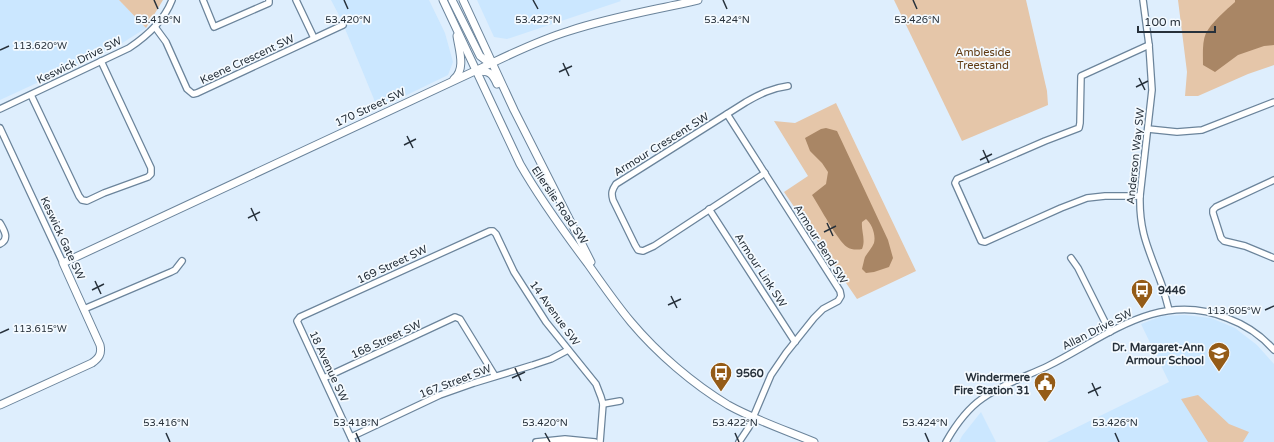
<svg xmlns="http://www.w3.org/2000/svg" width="1274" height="442" font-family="'Varela Round',sans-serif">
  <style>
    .built { fill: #cbe7ff }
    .green { fill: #e5c6a9 }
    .water { fill: #a98665 }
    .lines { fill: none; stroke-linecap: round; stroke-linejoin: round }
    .minor-casing { stroke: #6b849b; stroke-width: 8 }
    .major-casing { stroke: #6b849b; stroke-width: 9 }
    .minor { stroke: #fff; stroke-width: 5.5 }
    .major { stroke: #fff; stroke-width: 7 }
    .ticks { fill: none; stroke: #27313b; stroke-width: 1.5 }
    .labels { text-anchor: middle; stroke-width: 3.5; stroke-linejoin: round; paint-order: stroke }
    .park-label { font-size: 11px; fill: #603b13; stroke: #f4faff }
    .street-label { font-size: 11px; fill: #27313b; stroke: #f4faff }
    .poi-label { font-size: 11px; font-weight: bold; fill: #27313b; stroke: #f4faff; text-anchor: start }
    .ticks-label { font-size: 10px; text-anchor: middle; fill: #27313b; stroke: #f4faff; stroke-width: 3.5; stroke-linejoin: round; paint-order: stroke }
  </style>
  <rect width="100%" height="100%" fill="#deeefd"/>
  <g class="built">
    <path d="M0,0H119L146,28L119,45L0,100Z"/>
    <path d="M331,0H429L445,33L453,62L448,75L378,109L341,19Z"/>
    <path d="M477,0H620L621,1L507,39L494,37Z"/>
    <path d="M1185,315L1211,318L1235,328L1257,345L1274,364V442H1047L1169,382L1141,324L1162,316Z"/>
    <path d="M981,412L996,442H959L962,436Z"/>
  </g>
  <g class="green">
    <path d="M119,0H163L146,28Z"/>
    <path d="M894,0H1026L1047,91L1048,105L962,141Z"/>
    <path d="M1178,0H1274V65L1248,74L1198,96H1185L1187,72Z"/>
    <path d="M836,103L916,271L857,299L784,192L808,176L774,121L795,123Z"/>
    <path d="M1198,395L1229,424L1249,432L1243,442H1208L1181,399Z"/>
  </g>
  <g class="water">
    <path d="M1235,0H1274V45L1264,46L1238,55L1215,72L1203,65C1203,55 1202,42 1206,33C1211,23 1226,10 1235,2Z"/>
    <path d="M826,128L837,131L888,240L893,258L889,267L874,272L866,273L862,269C863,265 864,260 865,257C868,252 872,248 874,243C876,235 872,224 866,219L862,222C861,231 866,240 862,249C858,250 851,250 847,247C837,240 820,207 812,195L826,184L828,172L822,163L810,151L805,138L821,129Z"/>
  </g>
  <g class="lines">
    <g class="minor-casing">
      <g id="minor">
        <path d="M203,0L214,27L269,3V0"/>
        <path d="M296,0L314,38"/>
        <path d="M1143,0L1149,45L1152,90L1140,196C1139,231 1148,248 1160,280C1164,290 1166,300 1169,310"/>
        <path d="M155,27L166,42L187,89L193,94L197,93L343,25"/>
        <path d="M31,95L79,196L82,200L87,201L104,193L148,177L151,174V168L101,61"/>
        <path d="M0,109L129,48C147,36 164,21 172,0"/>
        <path d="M727,114L840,291L841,296L838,301L823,309L814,318L786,353L771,375L749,427L739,442"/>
        <path d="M0,128L63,263"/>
        <path d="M1148,129L1177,132L1202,130L1274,102"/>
        <path d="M765,173L654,246L643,251L638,250L635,245L613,200C611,193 612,190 616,184L746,102C760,94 772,88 788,86"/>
        <path d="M1274,180L1216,207L1213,210V213L1221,238L1224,241L1245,246L1274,258"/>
        <path d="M1140,196H1105L1087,198L1061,208L985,242L981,241L955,183L957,179L1045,141L1079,128L1080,123L1081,76L1149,45"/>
        <path d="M709,209L795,342"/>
        <path d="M0,223C4,230 10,239 0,244"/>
        <path d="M1071,258L1078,268L1110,332"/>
        <path d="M84,309L171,272L175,270L182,261"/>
        <path d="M324,378L455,317L460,319L495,376"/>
        <path d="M603,404L620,401"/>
        <path d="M351,437L440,395L474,383L533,365L551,359L568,350"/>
        <path d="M353,442L297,321L300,317L490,231H493L496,234L514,272L546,322L596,384L601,397L603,404L600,442"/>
        <path d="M536,442L565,439L595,442"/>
        <path d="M946,442C955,426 967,409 983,398C1001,385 1027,376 1048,366C1106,337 1158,290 1227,318C1246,325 1261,335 1274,350"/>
      </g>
    </g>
    <g class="major-casing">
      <g id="major">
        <path d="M443,0L520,164C540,199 564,232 588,264C602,284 616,304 631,322C657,353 693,384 728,405C755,420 785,430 814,442"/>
        <path d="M452,0L480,56L488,62L492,63"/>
        <path d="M463,0L514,110L591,262"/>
        <path d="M476,71C489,71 492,72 497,84"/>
        <path d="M454,79C466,69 459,50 457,36"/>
        <path d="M0,405L92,363C99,358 102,354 100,345L63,263L492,63C517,51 543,39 569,31C611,17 655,10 698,0"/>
      </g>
    </g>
    <use href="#minor" class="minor"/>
    <use href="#major" class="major"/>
  </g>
  <path class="ticks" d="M154,0L158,9M344,0L348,9M533,0L538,9M723,0L727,9M913,0L917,9M0,50L9,46M563,63L569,76M559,72L572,66M1139,78L1145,90M1136,87L1148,81M407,136L413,148M404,145L416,139M983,150L989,163M980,160L992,154M251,208L257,221M248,218L260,212M827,223L833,236M824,232L836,226M95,281L101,294M92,290L104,284M671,296L677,308M668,305L681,299M1265,310L1274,306M0,333L9,329M515,368L521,381M512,378L525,372M1092,383L1098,396M1088,393L1101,387M166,433L170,442M356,433L360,442M545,433L550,442M735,433L739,442M925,433L929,442M1115,433L1119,442"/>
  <defs>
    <g id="bus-pin" transform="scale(1.15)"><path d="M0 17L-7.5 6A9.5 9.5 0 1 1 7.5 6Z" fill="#945b17" stroke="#f4faff"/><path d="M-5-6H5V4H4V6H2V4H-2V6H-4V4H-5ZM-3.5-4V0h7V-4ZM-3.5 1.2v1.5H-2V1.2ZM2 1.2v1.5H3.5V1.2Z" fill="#fff"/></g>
    <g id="school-pin" transform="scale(1.15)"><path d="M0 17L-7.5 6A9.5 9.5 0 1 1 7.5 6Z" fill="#945b17" stroke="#f4faff"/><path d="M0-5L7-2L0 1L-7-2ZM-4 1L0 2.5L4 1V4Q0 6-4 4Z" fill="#fff"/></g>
    <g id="civic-pin" transform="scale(1.15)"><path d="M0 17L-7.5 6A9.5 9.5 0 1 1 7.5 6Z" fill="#945b17" stroke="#f4faff"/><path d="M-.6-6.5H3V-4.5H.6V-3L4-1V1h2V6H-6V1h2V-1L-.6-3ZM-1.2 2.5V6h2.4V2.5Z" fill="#fff"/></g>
  </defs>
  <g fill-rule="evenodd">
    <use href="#bus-pin" x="1142" y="290"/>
    <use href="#school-pin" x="1219" y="353"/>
    <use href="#bus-pin" x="721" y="373"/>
    <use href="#civic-pin" x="1045" y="383"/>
  </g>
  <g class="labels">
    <g class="park-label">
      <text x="983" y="56">Ambleside<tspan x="983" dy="13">Treestand</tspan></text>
    </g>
    <g class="street-label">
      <text transform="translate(247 59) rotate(-25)" y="4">Keene Crescent SW</text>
      <text transform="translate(79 60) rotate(-26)" y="4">Keswick Drive SW</text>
      <text transform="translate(370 107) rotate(-25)" y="4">170 Street SW</text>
      <text transform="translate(661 144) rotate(-32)" y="4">Armour Crescent SW</text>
      <text transform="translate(1135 156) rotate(-84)" y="4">Anderson Way SW</text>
      <text transform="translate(560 205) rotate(56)" y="4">Ellerslie Road SW</text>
      <text transform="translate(63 238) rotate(65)" y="4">Keswick Gate SW</text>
      <text transform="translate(821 244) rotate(58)" y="4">Armour Bend SW</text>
      <text transform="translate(392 264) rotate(-25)" y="4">169 Street SW</text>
      <text transform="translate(761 270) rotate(57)" y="4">Armour Link SW</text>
      <text transform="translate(555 313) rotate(54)" y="4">14 Avenue SW</text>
      <text transform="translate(1097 329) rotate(-27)" y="4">Allan Drive SW</text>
      <text transform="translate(386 339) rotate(-25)" y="4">168 Street SW</text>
      <text transform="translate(329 366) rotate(65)" y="4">18 Avenue SW</text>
      <text transform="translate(455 381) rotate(-21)" y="4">167 Street SW</text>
    </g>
    <g class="poi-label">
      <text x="1158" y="294">9446</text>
      <text x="1204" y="351" text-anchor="end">Dr. Margaret-Ann<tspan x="1204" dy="13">Armour School</tspan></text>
      <text x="736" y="377">9560</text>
      <text x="1030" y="381" text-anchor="end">Windermere<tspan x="1030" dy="13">Fire Station 31</tspan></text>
    </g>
  </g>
  <g class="ticks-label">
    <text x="158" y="23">53.418°N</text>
    <text x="348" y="23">53.420°N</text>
    <text x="538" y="23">53.422°N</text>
    <text x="727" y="23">53.424°N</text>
    <text x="917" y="23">53.426°N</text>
    <text x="40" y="49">113.620°W</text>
    <text x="1234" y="314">113.605°W</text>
    <text x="40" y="332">113.615°W</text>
    <text x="166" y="426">53.416°N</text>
    <text x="356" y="426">53.418°N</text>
    <text x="545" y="426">53.420°N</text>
    <text x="735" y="426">53.422°N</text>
    <text x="925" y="426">53.424°N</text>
    <text x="1115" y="426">53.426°N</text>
  </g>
  <path d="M1138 26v6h77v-6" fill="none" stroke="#27313b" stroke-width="2"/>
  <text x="1144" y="26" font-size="12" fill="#27313b" stroke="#f4faff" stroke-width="3" paint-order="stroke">100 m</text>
</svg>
